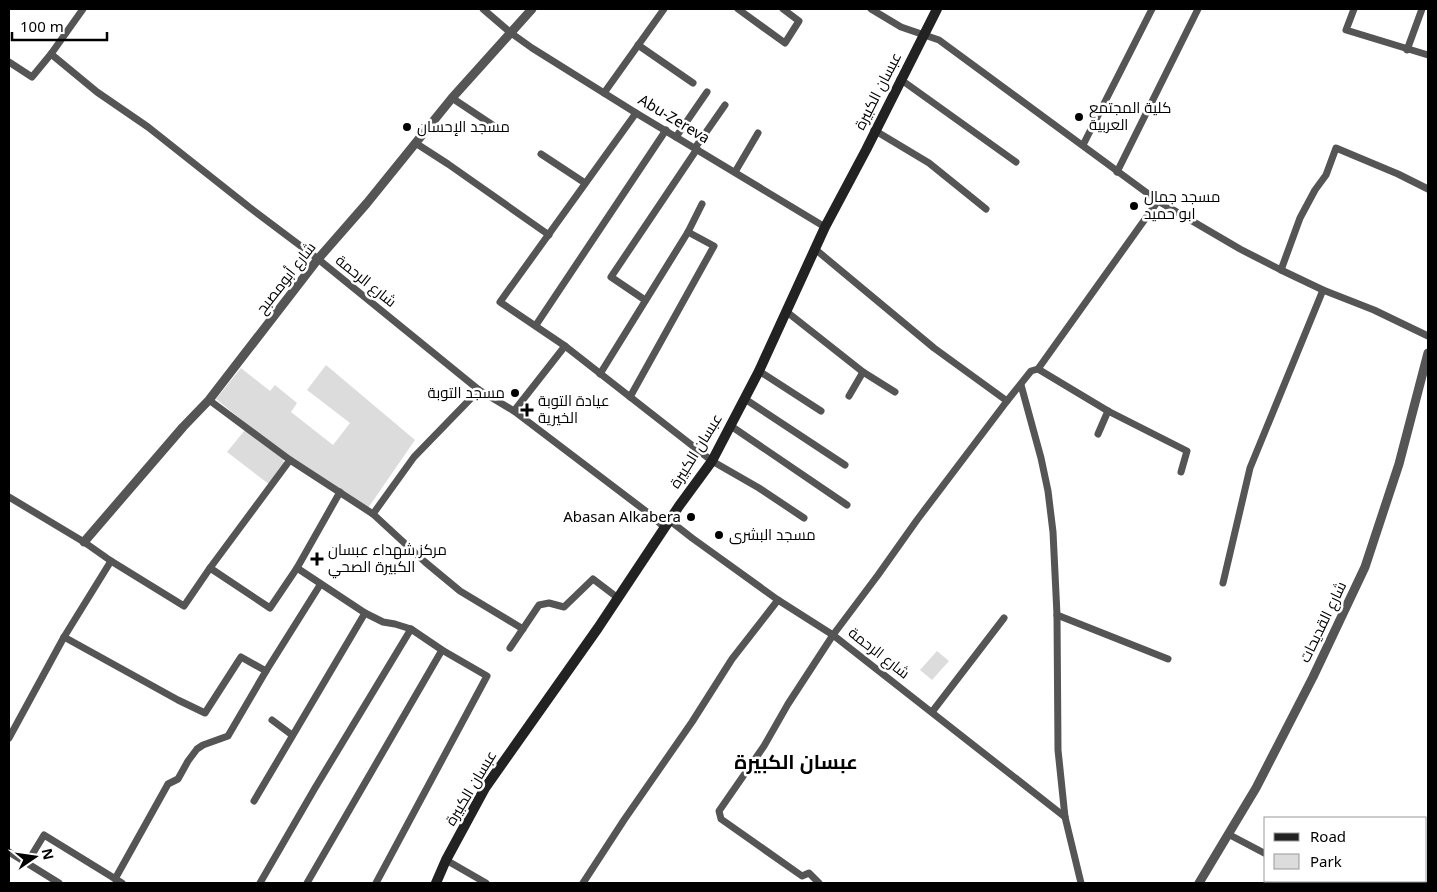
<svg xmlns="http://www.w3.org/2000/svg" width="1437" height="892" font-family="'Noto Sans',Cairo,sans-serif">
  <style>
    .green { fill: #dcdcdc }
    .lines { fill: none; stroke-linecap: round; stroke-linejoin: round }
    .minor { stroke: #555; stroke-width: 7 }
    .tertiary { stroke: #555; stroke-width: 9 }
    .secondary { stroke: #222; stroke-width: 10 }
    .poi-dot { fill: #000; stroke: #fff; stroke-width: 2 }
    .labels { text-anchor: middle; stroke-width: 5; stroke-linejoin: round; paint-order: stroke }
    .street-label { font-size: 15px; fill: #000; stroke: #fff }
    .poi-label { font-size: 15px; fill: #000; stroke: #fff; text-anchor: start }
    .district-label { font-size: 20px; font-weight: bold; fill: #000; stroke: #fff }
  </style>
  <rect width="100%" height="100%" fill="#fff"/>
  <g class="green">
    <path d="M326,365L415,440L368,508L286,456L216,399L241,368L270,391L275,385L297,403L291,412L333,445L350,423L307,390Z"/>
    <path d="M245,430L283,459L285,466L270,485L227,452Z"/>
    <path d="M937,651L949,661L932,680L920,670Z"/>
  </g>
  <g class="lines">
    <g class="minor">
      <path d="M483,9L511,33L532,48L636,113L825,227"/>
      <path d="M738,9L785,43L799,21L783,9"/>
      <path d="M871,9L901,27L939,40L1158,201L1240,249L1281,270L1323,290L1374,310L1428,336"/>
      <path d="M1354,9L1346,30L1428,55"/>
      <path d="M638,45L693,83"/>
      <path d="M1407,50L1422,9"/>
      <path d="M51,54L97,92L148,127L249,207L318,259L479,390L514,411L647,512L665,528"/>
      <path d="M9,62L32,77L51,54L83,9"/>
      <path d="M900,79L1016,162"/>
      <path d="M604,93L664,9"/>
      <path d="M452,98L494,126"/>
      <path d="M636,113L500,302L565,346L712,461L759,488L804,518"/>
      <path d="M874,130L929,163L986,209"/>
      <path d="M676,137L707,92"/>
      <path d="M417,144L448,164L549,235"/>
      <path d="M1083,145L1152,9"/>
      <path d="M695,148L725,105"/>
      <path d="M541,154L585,183"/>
      <path d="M735,172L758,133"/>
      <path d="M1117,172L1198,9"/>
      <path d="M815,249L934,348L1007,401"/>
      <path d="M1281,270L1300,218L1315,190L1326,175L1336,148L1398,174L1428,189"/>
      <path d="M645,300L611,277L697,149"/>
      <path d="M787,312L863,372L895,392"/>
      <path d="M536,325L666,130"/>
      <path d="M1038,369L1108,411L1187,451L1181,472"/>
      <path d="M759,371L821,411"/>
      <path d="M600,374L688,232L702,204"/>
      <path d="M1021,385L1041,458L1048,491L1053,532L1057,615L1058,750L1065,817L1081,883"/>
      <path d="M849,396L863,372"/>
      <path d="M630,397L714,246L688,232"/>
      <path d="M745,399L845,465"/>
      <path d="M209,400L290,460L373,514L425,562L460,591L523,629"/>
      <path d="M514,411L565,346"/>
      <path d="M731,426L847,505"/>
      <path d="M1098,434L1108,411"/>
      <path d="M9,497L84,542L111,561L184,606L210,568L270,608L297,568L365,613L383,622L395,624L411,629L442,650L487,676L376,883"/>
      <path d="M373,514L414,457L479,390"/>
      <path d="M669,520L692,538L778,600L833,635L1065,817"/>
      <path d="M210,568L290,460"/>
      <path d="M297,568L340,492"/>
      <path d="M1223,583L1250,468L1323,290"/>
      <path d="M1057,615L1168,659"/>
      <path d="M64,637L178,700L205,713L241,657L266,671"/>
      <path d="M510,648L539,605L549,603L564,607L593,579L618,598"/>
      <path d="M932,712L1004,618"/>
      <path d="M272,720L292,735"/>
      <path d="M9,738L64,637L111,561"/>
      <path d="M254,801L365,613"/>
      <path d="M1228,834L1266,854"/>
      <path d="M9,852L59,883"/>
      <path d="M446,860L486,883"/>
      <path d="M27,863L44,835L122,883"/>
      <path d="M115,879L168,784L178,779L188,761L197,749L203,745L228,736L266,671L320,585"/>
      <path d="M1310,881L1314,883"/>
      <path d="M1392,881L1396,883"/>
      <path d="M260,883L315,788L411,629"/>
      <path d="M307,883L442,650"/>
      <path d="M583,883L624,820L692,722L732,659L778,600"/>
      <path d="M819,883L809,873L802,876L721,819L719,811L764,746L788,704L833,635L878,575L917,520L1007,401L1031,371L1038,369L1158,201"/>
      <path d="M1381,883L1382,881"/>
    </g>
    <g class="tertiary">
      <path d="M84,542L183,427L209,400L318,259L367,203L452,98L532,9"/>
      <path d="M1199,883L1256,788L1313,677L1365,567L1399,464L1428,353"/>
    </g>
    <path class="secondary" d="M436,883L446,860L485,788L598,628L679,506L712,461L759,371L825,227L866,150L937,9"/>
  </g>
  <g class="poi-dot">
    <circle cx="1079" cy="117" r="5"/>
    <circle cx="407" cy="127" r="5"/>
    <circle cx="1134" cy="206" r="5"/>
    <circle cx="515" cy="393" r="5"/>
    <path d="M524.5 402.5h5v5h5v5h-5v5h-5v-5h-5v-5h5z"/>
    <circle cx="691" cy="517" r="5"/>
    <circle cx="719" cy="535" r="5"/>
    <path d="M314.5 551.5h5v5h5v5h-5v5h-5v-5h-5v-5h5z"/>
  </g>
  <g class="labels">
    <g class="street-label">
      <text transform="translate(878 91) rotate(-63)" y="5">عبسان الكبيرة</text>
      <text transform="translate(674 119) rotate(31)" y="5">Abu-Zereva</text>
      <text transform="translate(286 278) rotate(-52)" y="5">شارع أبومصبح</text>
      <text transform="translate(366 281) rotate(39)" y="5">شارع الرحمة</text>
      <text transform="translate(696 451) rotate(-58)" y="5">عبسان الكبيرة</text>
      <text transform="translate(1323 622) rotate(-64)" y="5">شارع القديحات</text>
      <text transform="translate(879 653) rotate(38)" y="5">شارع الرحمة</text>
      <text transform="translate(471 788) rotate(-59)" y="5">عبسان الكبيرة</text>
    </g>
    <g class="poi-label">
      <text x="1089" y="113">كلية المجتمع<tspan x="1089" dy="17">العربية</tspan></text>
      <text x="417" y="132">مسجد الإحسان</text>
      <text x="1144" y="202">مسجد جمال<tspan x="1144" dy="17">ابو حميد</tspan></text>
      <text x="505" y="398" text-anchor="end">مسجد التوبة</text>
      <text x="538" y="406">عيادة التوبة<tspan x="538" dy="17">الخيرية</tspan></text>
      <text x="681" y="522" text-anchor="end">Abasan Alkabera</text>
      <text x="729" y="540">مسجد البشرى</text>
      <text x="328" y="555">مركز شهداء عبسان<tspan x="328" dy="17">الكبيرة الصحي</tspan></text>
    </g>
    <g class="district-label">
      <text x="796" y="769">عبسان الكبيرة</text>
    </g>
  </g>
  <rect width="1437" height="892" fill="none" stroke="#000000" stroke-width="20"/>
  <rect x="1264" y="817" width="162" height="65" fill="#ffffff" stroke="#999999"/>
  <rect x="1274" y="833" width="25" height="8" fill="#222222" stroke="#999999"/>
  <text x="1310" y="842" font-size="15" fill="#000000">Road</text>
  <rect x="1274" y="854" width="25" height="15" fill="#dcdcdc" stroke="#999999"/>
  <text x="1310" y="867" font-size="15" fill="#000000">Park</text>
  <g transform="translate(35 857) rotate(77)" stroke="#ffffff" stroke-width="4" paint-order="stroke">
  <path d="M0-4L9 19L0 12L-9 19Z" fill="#000000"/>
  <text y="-8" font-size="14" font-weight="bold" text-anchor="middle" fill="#000000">N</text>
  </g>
  <path d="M12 32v8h95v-8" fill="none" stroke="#000000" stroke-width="2.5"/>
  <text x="20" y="32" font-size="15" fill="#000000" stroke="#ffffff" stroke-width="4" paint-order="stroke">100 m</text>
</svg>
